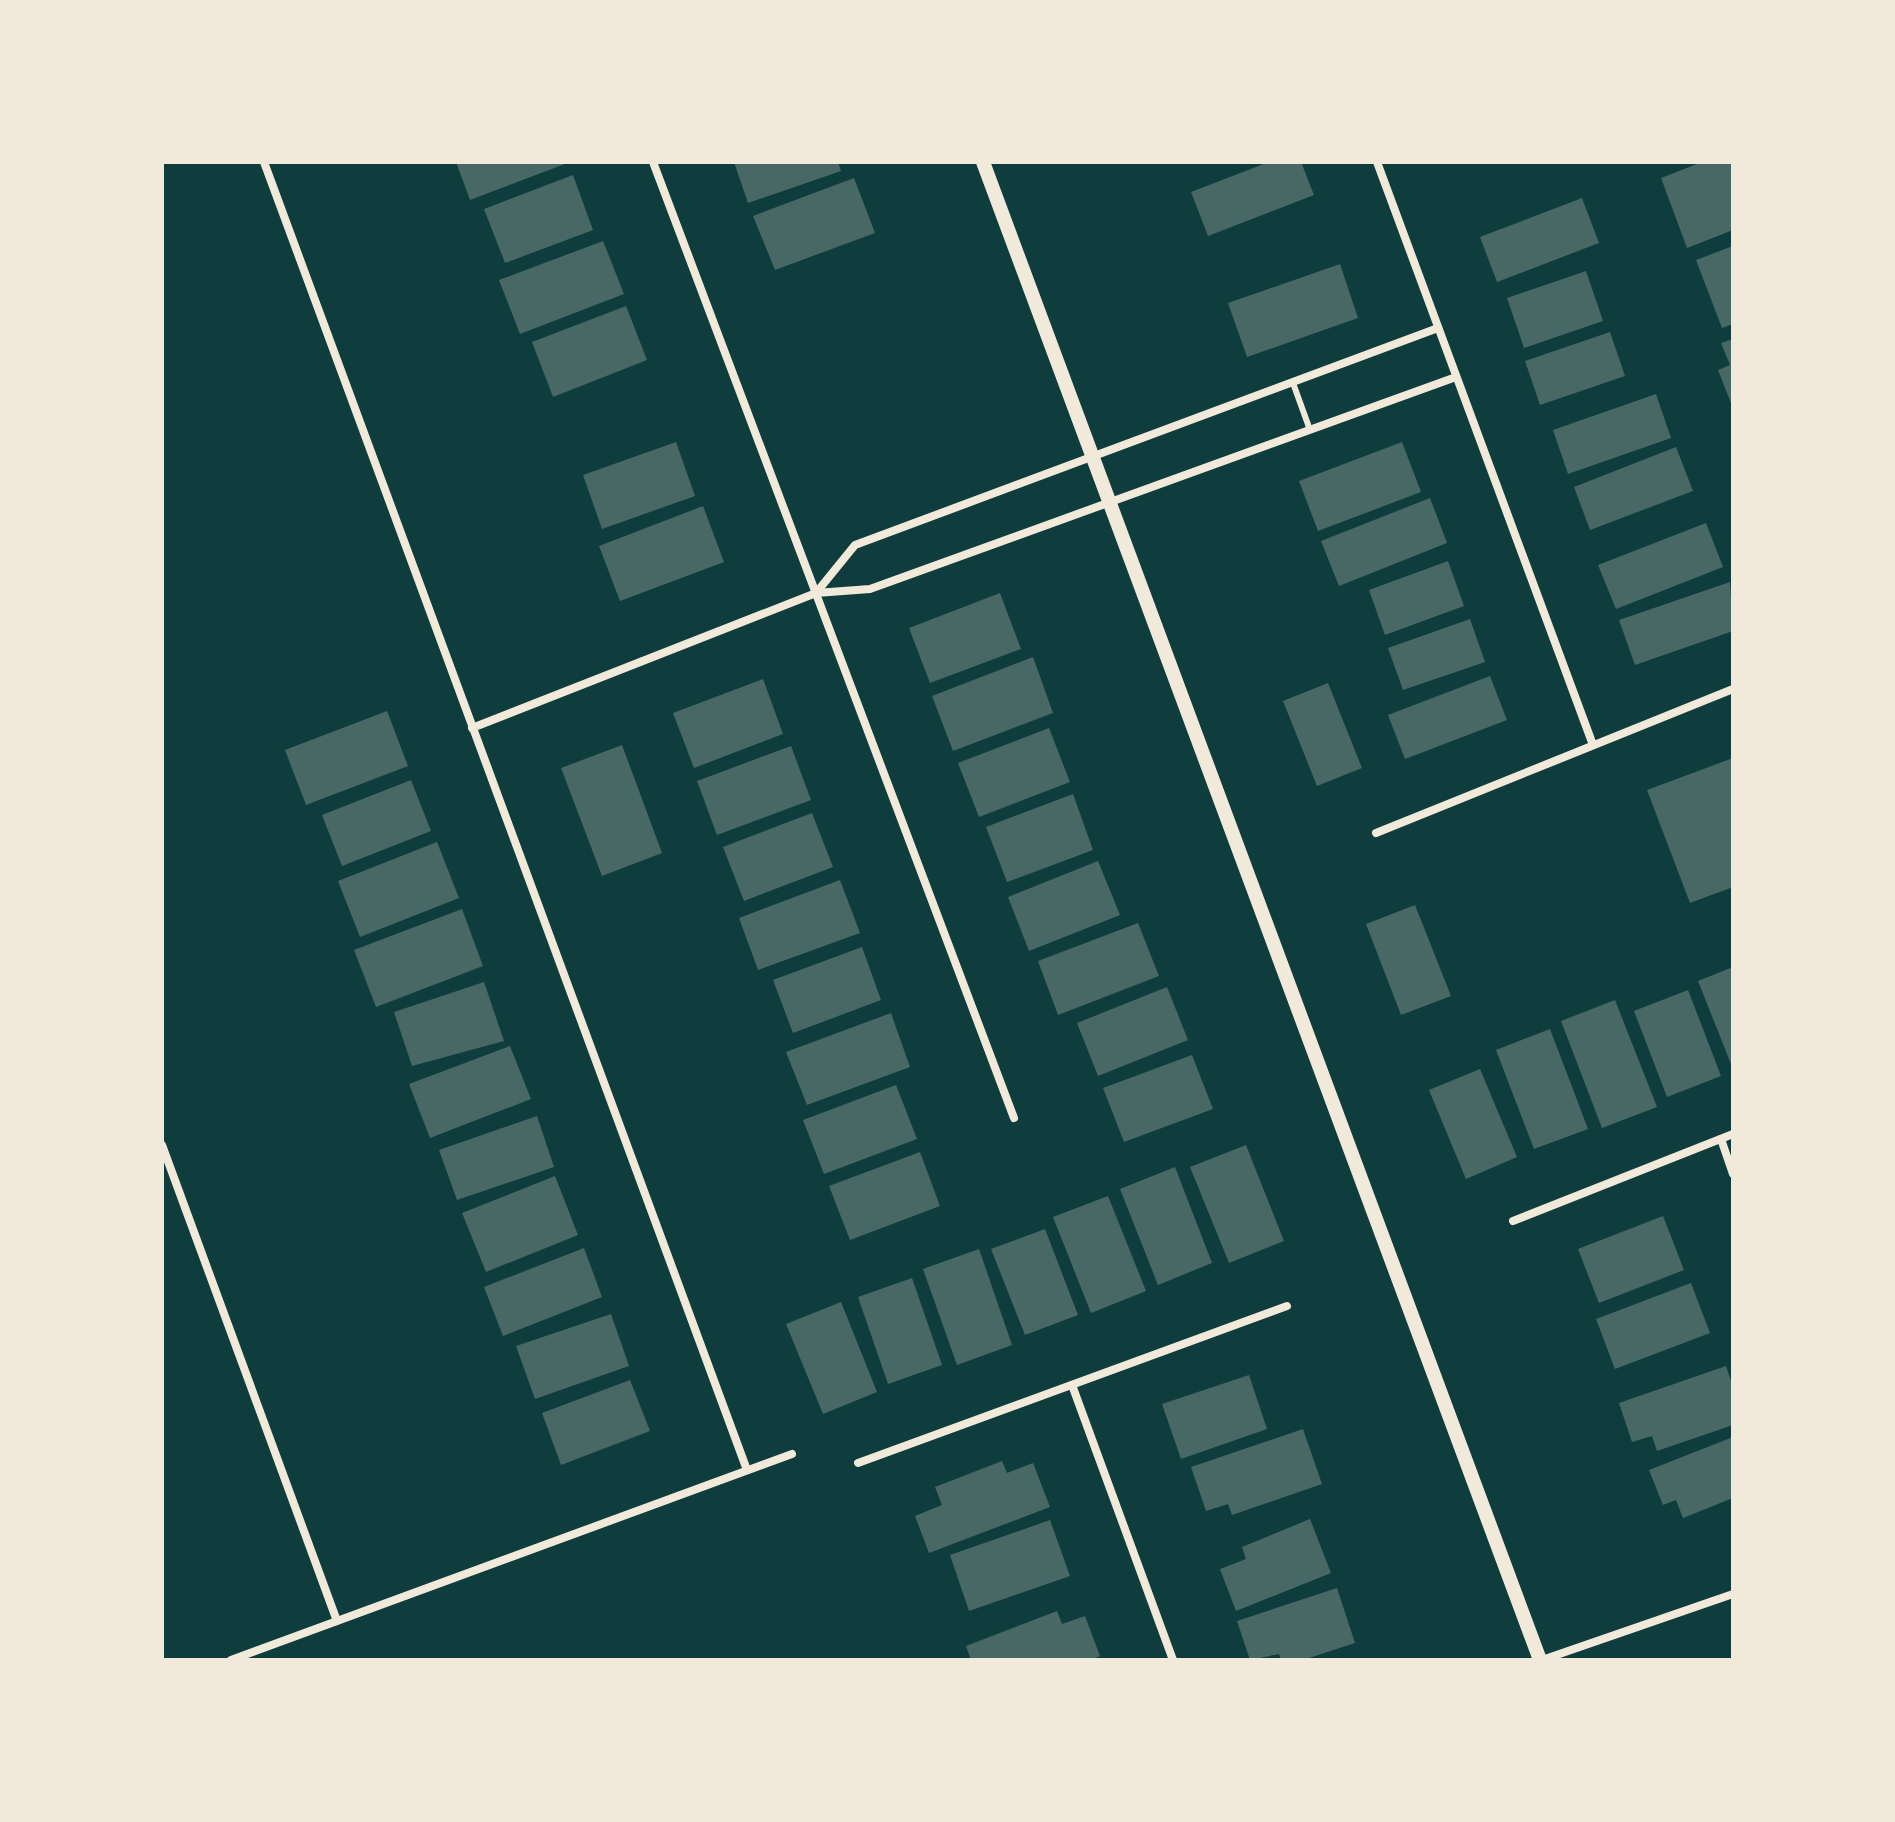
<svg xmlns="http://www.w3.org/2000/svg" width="1895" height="1822" font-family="'Open Sans',sans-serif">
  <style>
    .building { fill: #486865 }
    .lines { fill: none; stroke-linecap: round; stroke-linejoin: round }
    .service { stroke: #f1e9da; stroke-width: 6 }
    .minor { stroke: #f1e9da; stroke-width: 8 }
    .tertiary { stroke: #f1e9da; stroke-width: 14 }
  </style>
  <rect width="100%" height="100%" fill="#0f3d3e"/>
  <g class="building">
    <path d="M456,162H570L470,200Z"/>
    <path d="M734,162H838L841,171L748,203Z"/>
    <path d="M1269,162H1301L1314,195L1208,236L1191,192Z"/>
    <path d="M1702,162H1733V230L1687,248L1661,178Z"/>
    <path d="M573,175L593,230L505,263L484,209Z"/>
    <path d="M854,178L875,233L775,270L753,216Z"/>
    <path d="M1582,198L1599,243L1497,282L1480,237Z"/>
    <path d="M603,241L624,294L520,334L499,280Z"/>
    <path d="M1733,246V324L1722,328L1696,260Z"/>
    <path d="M1340,264L1358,318L1247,357L1228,303Z"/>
    <path d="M1586,271L1603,321L1524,348L1507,298Z"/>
    <path d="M626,306L647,360L553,397L532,342Z"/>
    <path d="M1610,332L1625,376L1540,405L1525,361Z"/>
    <path d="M1733,339V408L1718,370L1730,365L1721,343Z"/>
    <path d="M1656,394L1671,438L1568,474L1553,430Z"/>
    <path d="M676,442L695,496L602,529L583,475Z"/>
    <path d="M1402,442L1421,492L1318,531L1299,481Z"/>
    <path d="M1676,447L1693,491L1590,530L1574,487Z"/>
    <path d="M1430,498L1447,543L1339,586L1321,541Z"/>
    <path d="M703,506L724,562L620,601L599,546Z"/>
    <path d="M1706,523L1723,567L1616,609L1598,565Z"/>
    <path d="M1448,561L1464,606L1385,635L1369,590Z"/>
    <path d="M1730,582L1733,631L1635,665L1619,620Z"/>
    <path d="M1000,593L1021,649L930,683L909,628Z"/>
    <path d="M1470,619L1485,662L1403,690L1388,648Z"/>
    <path d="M1033,657L1053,713L953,751L932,696Z"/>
    <path d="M1490,676L1507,720L1405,759L1388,715Z"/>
    <path d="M763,679L783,734L694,768L673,713Z"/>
    <path d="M1328,683L1362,768L1317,786L1283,701Z"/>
    <path d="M387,711L408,766L306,805L285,750Z"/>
    <path d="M1049,728L1070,782L979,817L958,763Z"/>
    <path d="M622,745L662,853L602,876L561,768Z"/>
    <path d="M791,746L811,800L717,835L697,781Z"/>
    <path d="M1733,758V887L1690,903L1647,790Z"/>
    <path d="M411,780L431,831L342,866L322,815Z"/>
    <path d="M1073,794L1093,850L1007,882L986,827Z"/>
    <path d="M812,813L833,867L744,901L723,847Z"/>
    <path d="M437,842L459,898L360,937L338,881Z"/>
    <path d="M1098,861L1120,915L1029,951L1008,897Z"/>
    <path d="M840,880L860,933L758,970L739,918Z"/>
    <path d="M1415,905L1451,996L1401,1015L1366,924Z"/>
    <path d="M462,909L483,966L376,1007L354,950Z"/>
    <path d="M1138,923L1159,976L1058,1015L1038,961Z"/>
    <path d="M862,947L881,1000L793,1033L773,980Z"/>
    <path d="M1733,967V1069L1698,981Z"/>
    <path d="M484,982L504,1041L412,1066L394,1012Z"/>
    <path d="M1167,987L1188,1040L1098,1076L1077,1023Z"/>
    <path d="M1688,990L1721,1076L1667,1097L1634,1011Z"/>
    <path d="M1615,1000L1657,1107L1602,1128L1561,1021Z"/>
    <path d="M891,1013L910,1067L807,1105L786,1052Z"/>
    <path d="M1550,1029L1588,1129L1534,1149L1496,1050Z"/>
    <path d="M510,1046L531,1099L430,1138L409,1084Z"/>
    <path d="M1192,1055L1213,1109L1124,1142L1103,1088Z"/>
    <path d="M1480,1069L1517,1157L1466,1179L1429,1090Z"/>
    <path d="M896,1085L917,1139L824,1174L803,1120Z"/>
    <path d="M537,1116L554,1167L457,1200L439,1150Z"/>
    <path d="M1246,1145L1284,1241L1229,1263L1190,1167Z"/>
    <path d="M920,1152L940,1206L850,1240L829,1186Z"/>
    <path d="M1175,1167L1212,1263L1158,1285L1120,1189Z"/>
    <path d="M555,1176L578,1235L486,1272L462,1213Z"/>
    <path d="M1108,1196L1146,1291L1091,1313L1053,1217Z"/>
    <path d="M1663,1216L1684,1270L1599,1303L1578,1249Z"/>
    <path d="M1045,1229L1078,1315L1025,1335L991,1249Z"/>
    <path d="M584,1248L602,1297L503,1336L484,1287Z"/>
    <path d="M979,1249L1012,1345L957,1365L923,1269Z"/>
    <path d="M912,1278L942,1365L888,1384L858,1297Z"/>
    <path d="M1691,1283L1710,1333L1615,1369L1596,1319Z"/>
    <path d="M841,1302L877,1392L823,1414L786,1324Z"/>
    <path d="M611,1314L629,1366L535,1399L516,1346Z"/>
    <path d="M1726,1366L1733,1387V1425L1657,1451L1652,1436L1632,1442L1619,1403Z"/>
    <path d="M1249,1375L1267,1429L1181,1459L1162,1404Z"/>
    <path d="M630,1380L650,1431L561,1465L542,1413Z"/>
    <path d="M1303,1429L1322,1484L1232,1515L1228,1504L1206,1511L1191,1467Z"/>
    <path d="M1733,1437V1498L1683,1518L1676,1500L1663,1505L1649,1470Z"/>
    <path d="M1002,1461L1007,1473L1033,1463L1050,1507L929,1553L915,1516L942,1505L935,1487Z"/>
    <path d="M1310,1519L1331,1573L1236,1611L1220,1569L1246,1559L1242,1547Z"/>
    <path d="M1050,1520L1070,1576L969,1611L950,1555Z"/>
    <path d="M1337,1588L1355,1643L1303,1660H1281L1279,1654L1250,1660L1237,1621Z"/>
    <path d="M1057,1611L1062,1624L1085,1616L1100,1656L1091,1660H971L966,1646Z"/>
  </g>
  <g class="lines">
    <path class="service" d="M1293,383L1310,430"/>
    <g class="minor">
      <path d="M264,162L747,1470"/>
      <path d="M653,162L1014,1118"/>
      <path d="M1377,162L1593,745"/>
      <path d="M816,593L855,545L1438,328"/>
      <path d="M472,728L816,593L870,589L1456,377"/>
      <path d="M1376,833L1733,689"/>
      <path d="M1721,1139L1733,1174"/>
      <path d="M162,1145L337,1621"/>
      <path d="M1513,1221L1733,1134"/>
      <path d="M1072,1385L1173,1660"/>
      <path d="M858,1463L1287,1306"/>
      <path d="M231,1660L792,1454"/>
      <path d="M1542,1660L1733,1594"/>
    </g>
    <path class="tertiary" d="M983,162L1540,1660"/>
  </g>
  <rect width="1895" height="1822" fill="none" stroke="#f1e9da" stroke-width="328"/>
</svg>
